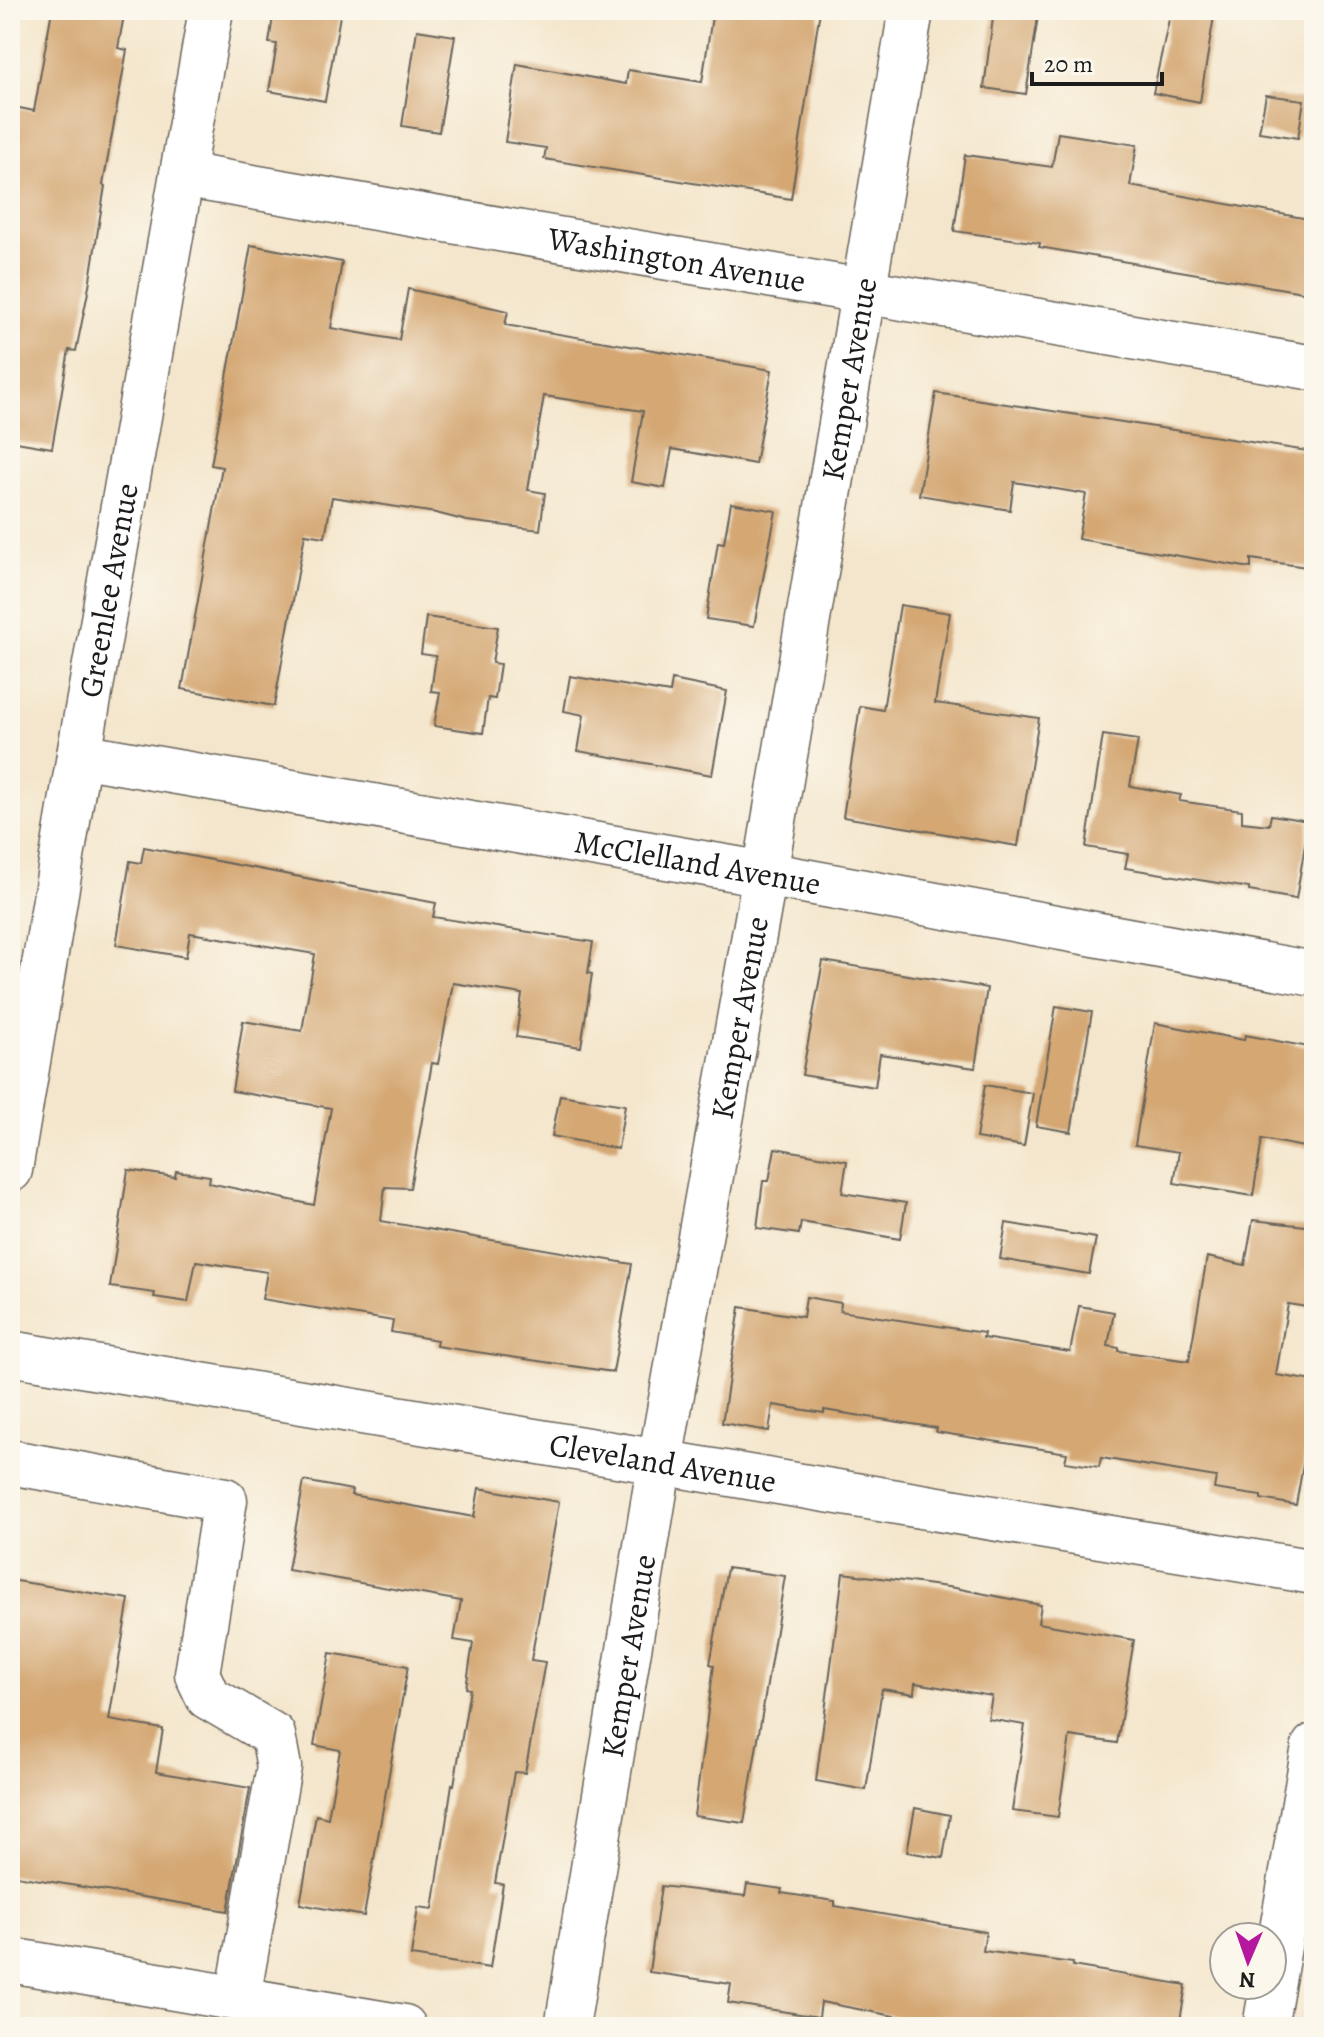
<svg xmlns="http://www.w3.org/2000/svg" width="1324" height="2037" font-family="Alegreya,serif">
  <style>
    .building { fill: #d4a773 }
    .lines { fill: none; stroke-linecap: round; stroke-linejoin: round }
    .minor-casing { stroke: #68635a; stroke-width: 47 }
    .minor { stroke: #fff; stroke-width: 44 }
    .labels { text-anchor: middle; stroke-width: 6; stroke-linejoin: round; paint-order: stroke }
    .street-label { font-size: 32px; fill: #1c1c1c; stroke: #fbf7ec }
  </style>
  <rect width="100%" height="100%" fill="#fbf7ec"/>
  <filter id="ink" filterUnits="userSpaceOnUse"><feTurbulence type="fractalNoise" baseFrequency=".0125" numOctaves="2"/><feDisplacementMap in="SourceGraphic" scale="16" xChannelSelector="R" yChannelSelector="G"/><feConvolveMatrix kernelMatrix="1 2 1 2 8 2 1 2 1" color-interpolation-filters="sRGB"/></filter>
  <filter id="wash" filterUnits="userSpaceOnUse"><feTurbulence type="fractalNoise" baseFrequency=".006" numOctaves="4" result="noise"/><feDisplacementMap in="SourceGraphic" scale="32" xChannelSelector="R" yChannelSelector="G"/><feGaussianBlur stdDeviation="1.8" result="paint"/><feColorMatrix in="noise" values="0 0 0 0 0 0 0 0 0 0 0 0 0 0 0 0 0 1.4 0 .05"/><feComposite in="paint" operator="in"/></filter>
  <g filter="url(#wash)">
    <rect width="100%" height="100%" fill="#f4e6cc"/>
    <g id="blocks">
      <g class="building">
        <path d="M52,10H125L118,48L127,50L103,185L105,186L88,292L76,351L69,350L52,448L10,441V106L34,111Z"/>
        <path d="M274,10H341L325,101L269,91L277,44L269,43Z"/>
        <path d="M713,10H820L791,199L544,159L546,148L505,142L517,64L626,84L628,70L702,82Z"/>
        <path d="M994,10H1039L1026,94L984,88Z"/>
        <path d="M1171,10H1215L1200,102L1153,93Z"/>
        <path d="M417,30L455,36L439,132L402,126Z"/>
        <path d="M1266,95L1304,100L1298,138L1259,132Z"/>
        <path d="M1058,133L1137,145L1130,186L1314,220V294L1039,247L1040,243L954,231L965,155L1052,167Z"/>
        <path d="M251,245L342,262L331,328L399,340L408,289L508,311L505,325L772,370L755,464L672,449L665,488L631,482L643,411L544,396L528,490L545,493L540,530L467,521L436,513L332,497L325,537L305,534L274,706L182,689L222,467L211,465Z"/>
        <path d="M936,393L1314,452V568L1251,559V568L1078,539L1086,494L1014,482L1010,510L919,495Z"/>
        <path d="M731,503L776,511L754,626L706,619L718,542L724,543Z"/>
        <path d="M900,605L950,613L935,703L1039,718L1018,846L843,817L860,706L883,710Z"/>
        <path d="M426,617L498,627L492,663L500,664L495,699L488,698L483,733L434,726L440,692L431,691L436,656L421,654Z"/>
        <path d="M570,676L670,693L672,680L727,691L712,775L578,751L584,715L564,711Z"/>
        <path d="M1103,735L1138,740L1130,786L1181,795L1179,801L1242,810V822L1269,825L1271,815L1309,821L1296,899L1249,891V888L1125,868L1128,854L1086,847Z"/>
        <path d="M144,847L436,903L433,917L593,942L588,973L592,974L581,1047L516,1037L522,994L453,983L438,1064L432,1063L410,1188L385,1187L381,1221L632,1264L613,1372L436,1346L437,1340L391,1332L393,1321L262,1299L267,1272L196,1261L188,1302L154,1297L155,1293L110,1287L128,1170L175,1177L176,1171L210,1176L209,1183L314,1205L331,1108L232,1091L243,1021L302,1031L315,954L190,933L186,957L116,945L130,861L141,863Z"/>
        <path d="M823,961L987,988L975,1068L880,1054L875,1087L802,1075Z"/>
        <path d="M1056,1006L1092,1012L1071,1132L1036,1126Z"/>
        <path d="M1155,1023L1244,1040L1245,1035L1314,1048V1149L1262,1139L1253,1196L1174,1183L1179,1152L1135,1145Z"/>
        <path d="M985,1085L1033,1093L1024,1146L976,1138Z"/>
        <path d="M560,1095L625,1105L618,1149L552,1136Z"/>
        <path d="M775,1148L847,1161L842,1193L906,1203L900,1239L801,1222L799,1234L757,1228L763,1181H769Z"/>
        <path d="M1253,1220L1314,1227V1308L1288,1304L1276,1375L1314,1381V1402L1296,1505L1261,1499V1496L1214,1489L1216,1477L1101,1458L1099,1467L1065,1462L1067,1453L936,1432L937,1428L824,1410V1413L773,1405L769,1431L722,1423L740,1307L803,1317L806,1297L841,1303L840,1311L984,1333L983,1338L1070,1352L1079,1306L1114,1312L1108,1346L1119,1348V1351L1189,1361L1207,1257L1245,1265Z"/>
        <path d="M1006,1223L1096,1238L1089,1274L1000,1259Z"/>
        <path d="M304,1481L352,1490L351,1495L474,1517L479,1488L559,1502L531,1660L545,1662L525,1773L514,1772L495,1883L503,1884L490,1968L411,1956L418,1907L433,1909L452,1784L454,1785L470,1689L466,1688L473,1643L454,1640L461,1601L288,1570Z"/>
        <path d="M727,1568L785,1576L744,1823L694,1816L714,1665L710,1664Z"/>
        <path d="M843,1573L955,1588L1041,1605L1038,1623L1134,1640L1117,1743L1070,1736L1058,1817L1012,1811L1025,1725L988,1719L992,1696L915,1683L914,1694L882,1689L866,1790L816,1781Z"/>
        <path d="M10,1580L129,1599L109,1720L163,1729L156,1772L250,1788L228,1911L10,1875Z"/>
        <path d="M330,1653L408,1666L364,1916L300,1904L316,1815L328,1818L340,1750L314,1745Z"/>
        <path d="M915,1808L950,1815L943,1858L907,1852Z"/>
        <path d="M747,1884L782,1889L781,1893L835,1901V1906L986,1932L983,1951L1073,1963L1072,1966L1186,1985L1179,2027H951L821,2002L819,2017L728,2003L731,1984L649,1972L661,1886L745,1896Z"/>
      </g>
    </g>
  </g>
  <g filter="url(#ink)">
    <use href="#blocks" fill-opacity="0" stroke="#68635a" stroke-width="2"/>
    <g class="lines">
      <g class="minor-casing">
        <g id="minor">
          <path id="s1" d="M182,175L1314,368"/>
          <path id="s2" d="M79,755L765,874L1314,974"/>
          <path id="s3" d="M10,1170L79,755L211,10"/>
          <path id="s4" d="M10,1353L1314,1572"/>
          <path d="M10,1462L225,1500L197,1674L208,1697L273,1735L279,1767L238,1998"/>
          <path d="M10,1960L404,2027"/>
          <path id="s5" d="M567,2027L660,1461L765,874L911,10"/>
          <path d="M1265,2027L1314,1746"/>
        </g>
      </g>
      <use href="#minor" class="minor"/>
    </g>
  </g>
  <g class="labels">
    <g class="street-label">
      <text dy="11" stroke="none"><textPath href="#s1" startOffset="502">Washington Avenue</textPath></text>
      <text dy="11" stroke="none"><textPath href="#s5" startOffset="1672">Kemper Avenue</textPath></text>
      <text dy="11" stroke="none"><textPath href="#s3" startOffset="588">Greenlee Avenue</textPath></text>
      <text dy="11" stroke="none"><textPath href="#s2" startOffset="628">McClelland Avenue</textPath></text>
      <text dy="11" stroke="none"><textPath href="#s5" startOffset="1024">Kemper Avenue</textPath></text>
      <text dy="11" stroke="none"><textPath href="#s4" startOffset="662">Cleveland Avenue</textPath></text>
      <text dy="11" stroke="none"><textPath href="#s5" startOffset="376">Kemper Avenue</textPath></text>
    </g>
  </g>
  <rect width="1324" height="2037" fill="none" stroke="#fbf7ec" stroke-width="40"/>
  <g transform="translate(1248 1961) rotate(182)"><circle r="38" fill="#fbf7ec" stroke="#a29f99" stroke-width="2"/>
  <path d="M0-6L14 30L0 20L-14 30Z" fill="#b5179e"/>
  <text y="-12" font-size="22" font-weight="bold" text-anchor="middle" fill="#1c1c1c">N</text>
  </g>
  <path d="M1032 72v12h130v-12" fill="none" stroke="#1c1c1c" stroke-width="4"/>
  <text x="1044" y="72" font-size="24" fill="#1c1c1c" stroke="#fbf7ec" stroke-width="6" paint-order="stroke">20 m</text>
</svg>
